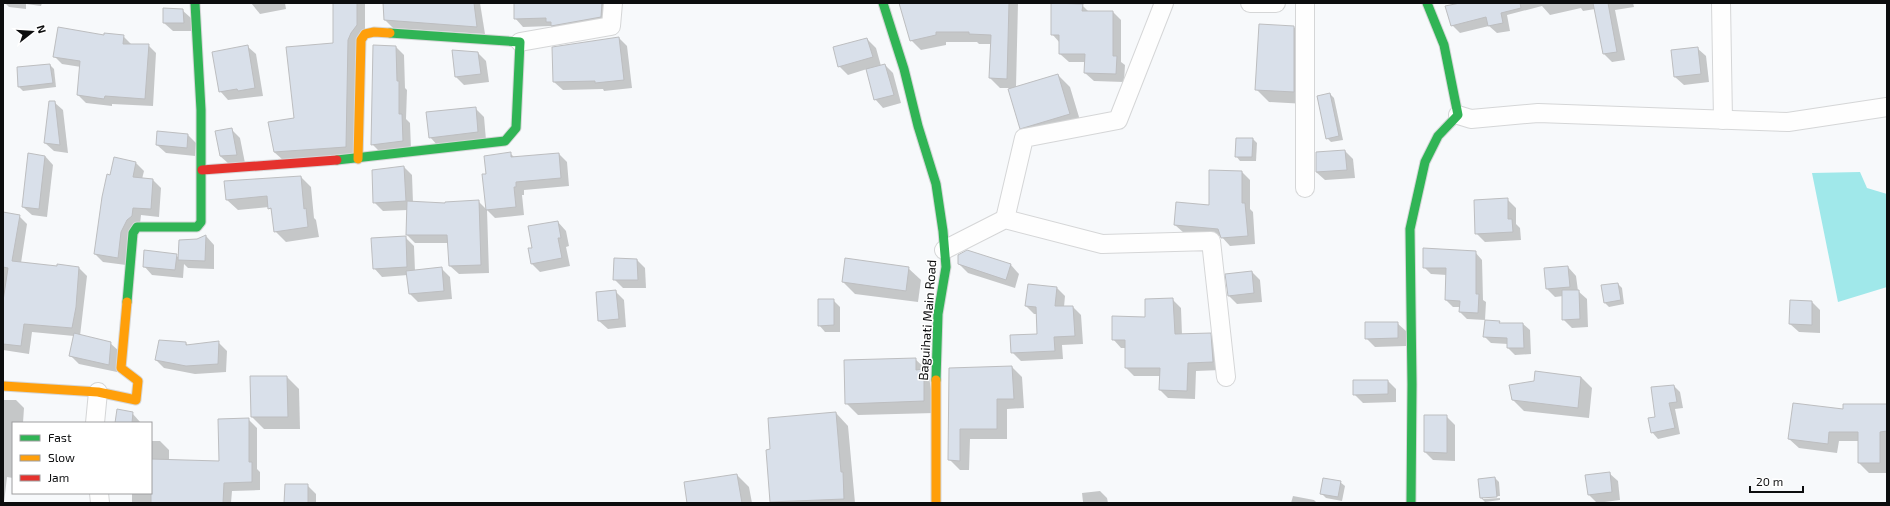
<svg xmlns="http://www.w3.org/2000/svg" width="1890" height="506" font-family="'Exo 2',sans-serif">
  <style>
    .water { fill: #a0e8ea }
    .shadow { fill: #0003 }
    .building { fill: #d9e0ea; stroke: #bdbec0 }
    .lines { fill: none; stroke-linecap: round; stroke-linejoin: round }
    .street-casing { stroke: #d5d6d7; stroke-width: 20 }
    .fast-casing { stroke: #d5d6d7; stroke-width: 11 }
    .slow-casing { stroke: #d5d6d7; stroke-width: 11 }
    .jam-casing { stroke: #d5d6d7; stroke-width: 11 }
    .street { stroke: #fefefe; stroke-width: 18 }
    .fast { stroke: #30b455; stroke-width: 9 }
    .slow { stroke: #ff9f0a; stroke-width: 9 }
    .jam { stroke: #e5322d; stroke-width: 9 }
    .labels { text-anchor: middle; stroke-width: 3; stroke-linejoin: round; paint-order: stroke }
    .street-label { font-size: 13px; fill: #0c0d0e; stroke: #fff }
  </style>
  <rect width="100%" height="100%" fill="#f7f9fb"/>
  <path class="water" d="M1860,172L1867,188L1887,194V287L1838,302L1812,173Z"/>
  <g class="shadow">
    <path d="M5,3H42L41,6L26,4V9L9,7Z"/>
    <path d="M251,3H285L286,9L260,14Z"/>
    <path d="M334,3H365V34L354,155L283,160L274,152L295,118L334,44Z"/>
    <path d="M384,3H480L485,34L393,28L385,20Z"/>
    <path d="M515,3H610L609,25L555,30L551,26L523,27L515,18Z"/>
    <path d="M900,3H1018L1016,87L1058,75L1070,87L1082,127L1033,140L1021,128L1009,88H1000L990,78L991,44H979L977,42H946V45L921,50L911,40Z"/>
    <path d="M1464,3H1633L1634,7L1615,10L1625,60L1612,62L1604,54L1595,9L1583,11L1581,8L1550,15L1542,6L1507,15L1510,31L1497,33L1489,26L1460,33L1452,25Z"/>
    <path d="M1082,5L1089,12H1113L1121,20V62L1125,65L1124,82L1094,81L1085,73L1086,62H1069L1060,54V43L1052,34Z"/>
    <path d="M182,10L191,18L192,31H173L164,23Z"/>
    <path d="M1260,25L1294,27L1306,40V104L1269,102L1256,89Z"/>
    <path d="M105,36H123L131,44L148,45L156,53L153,106L112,104V106L86,103L78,95L81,67L62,64L54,56Z"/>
    <path d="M619,38L627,46L632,88L604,91L603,89L563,90L554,82Z"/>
    <path d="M867,39L876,48L881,66L885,65L893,73L901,103L883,108L875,99L867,69L848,75L839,66Z"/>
    <path d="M247,46L256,54L263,96L228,100L220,91Z"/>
    <path d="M396,47L404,55L405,88L407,90L406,119L410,123L411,149L380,152L372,144Z"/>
    <path d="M1697,48L1706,56L1709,82L1684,85L1675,77L1672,51Z"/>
    <path d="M478,53L486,61L489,82L464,85L456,77Z"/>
    <path d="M50,65L54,69L56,87L23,91L19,87Z"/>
    <path d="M1330,94L1334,98L1343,140L1331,142L1327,138Z"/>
    <path d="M54,102L63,110L68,153L54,151L45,143Z"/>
    <path d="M475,108L484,117L486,140L438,146L430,137Z"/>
    <path d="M232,130L240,138L245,163L229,164L220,156Z"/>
    <path d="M158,132L188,135L196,143L195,156L166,153L157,145Z"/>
    <path d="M1253,139L1257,143L1256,161H1240L1236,156Z"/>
    <path d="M1345,151L1353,159L1355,178L1325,180L1316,172Z"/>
    <path d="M510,153L515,158L559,154L567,162L569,186L524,190V195H522L524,215L495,218L487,210L489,273L459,274L450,266L449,243H415L407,235L408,210L383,211L374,202L404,167L412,175L413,203L446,204L478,201L486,209L487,175Z"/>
    <path d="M45,156L53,165L47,217L32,215L23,207Z"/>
    <path d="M115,158L136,163L144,171L142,179L153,180L161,188L159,217L141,215L140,224L126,265L103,262L95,254Z"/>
    <path d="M1242,172L1250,180V209L1253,212L1255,244L1230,246L1221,236L1184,233L1175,225L1210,206Z"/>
    <path d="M301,177L311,187L314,218L316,220L319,237L286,242L275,231L272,211L269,207L238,210L227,200Z"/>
    <path d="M1507,199L1516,208V224L1520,228L1521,240L1485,242L1476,233Z"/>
    <path d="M3,213L19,216L27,224L21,263L58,267L79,268L87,276L80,336L110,343L119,351L117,372L79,364L70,355L74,336L32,332L29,354L3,350Z"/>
    <path d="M558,222L566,231L569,246L566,247L570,266L540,272L532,264L533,248Z"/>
    <path d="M206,236L214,245V269L188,268L184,264L183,278L152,275L144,266L176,255L179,258L198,240Z"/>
    <path d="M405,237L414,246L415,271L441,268L450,277L452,299L418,302L410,294L408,275L382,277L374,268Z"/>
    <path d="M1475,252L1482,260L1483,300L1486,302L1485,320L1467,319L1460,312V307H1453L1446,300L1447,275L1431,274L1424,267Z"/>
    <path d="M637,260L645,268L646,288H623L614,279Z"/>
    <path d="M959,264L1011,265L1019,274L1015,288L968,273Z"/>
    <path d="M1568,267L1576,276L1578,291L1587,299L1588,327L1572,328L1563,319V296L1555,297L1547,289Z"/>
    <path d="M908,268L921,280L918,302L855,294L843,282Z"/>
    <path d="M1252,272L1260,280L1262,302L1237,304L1229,296Z"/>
    <path d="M1618,284L1622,288L1624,304L1609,307L1605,303Z"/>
    <path d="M1057,288L1065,296L1064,307H1073L1081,315L1083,344L1062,345L1063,359L1021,361L1012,352L1038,335L1037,314H1034L1026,306Z"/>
    <path d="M615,291L624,300L626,327L608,329L599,321Z"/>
    <path d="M1172,299L1181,308L1182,335L1210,334L1219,343L1221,370L1196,371L1195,399L1168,398L1160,390V376H1134L1126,368V348H1121L1113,339Z"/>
    <path d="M833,300L840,307V332H825L819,325Z"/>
    <path d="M1791,301L1812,302L1820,310V333L1799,332L1790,324Z"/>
    <path d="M1499,322L1501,324H1523L1530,330L1531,354L1515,355L1508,348V344L1491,343L1484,336Z"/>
    <path d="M1397,323L1406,331V346L1375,347L1366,338Z"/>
    <path d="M218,342L227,351L226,372L195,374L164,368L156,360L186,343L188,346Z"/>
    <path d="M915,359L928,371L935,413L858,415L846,403Z"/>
    <path d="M1012,367L1022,377L1024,408L1007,409V439H970L969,470H960L950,460V369Z"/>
    <path d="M1536,372L1581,377L1592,388L1589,418L1524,411L1513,400L1535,382Z"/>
    <path d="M287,377L299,389L300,429H264L252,417Z"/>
    <path d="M1388,381L1396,389V402L1363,403L1354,394Z"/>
    <path d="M1674,386L1680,392L1683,408L1675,409L1680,434L1658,439L1652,432L1656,418Z"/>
    <path d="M3,400H16L24,408L23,423H13V478L7,477L4,503Z"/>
    <path d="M1887,405V473H1869L1859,463V441H1839L1837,453L1799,448L1789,439L1844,411Z"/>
    <path d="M132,413L141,423H116Z"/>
    <path d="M836,413L848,426L855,503H773L771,502V450Z"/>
    <path d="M1446,416L1455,425V461L1433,460L1425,452Z"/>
    <path d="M248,419L257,428V469L260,472V490L232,491L231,503H132V493H130H151V441H160L169,450V460L220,462Z"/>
    <path d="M1609,473L1618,481L1620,500L1597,503L1589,495Z"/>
    <path d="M737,475L749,487L752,503H688Z"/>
    <path d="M1495,478L1499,482L1500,496L1483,497V499L1500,498V500L1485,502L1481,498Z"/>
    <path d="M1340,482L1345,486L1342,501L1326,498L1322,494Z"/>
    <path d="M307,485L316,494V503H285Z"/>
    <path d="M1100,491L1107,498L1108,503H1079L1083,502L1082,493Z"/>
    <path d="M1293,496L1314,500L1317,503H1291Z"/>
    <path d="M1538,502L1556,503H1537Z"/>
  </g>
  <g class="building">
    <path d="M333,3H357V25L351,33L348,40L346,147L274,152L268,122L294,118L286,47L333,43Z"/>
    <path d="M383,3H474L477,27L384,20Z"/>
    <path d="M514,3H602L601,17L551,26V22H546V18L514,19Z"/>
    <path d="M899,3H1009L1007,79L989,78L991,35L969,34V32H936V35L910,41Z"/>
    <path d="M1051,3L1083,4L1082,11H1113V56H1117L1116,74L1084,73L1085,54H1059V35H1051Z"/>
    <path d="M1460,3H1520L1521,8L1501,13L1503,23L1488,26L1486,17L1451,26L1445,6Z"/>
    <path d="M1593,3H1608L1617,52L1603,54Z"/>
    <path d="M163,8L183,9L184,23H163Z"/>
    <path d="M1259,24L1294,26V92L1255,90Z"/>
    <path d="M58,27L104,35V33L124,35L123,44H149L145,99L105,96L104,99L77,95L80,61L53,57Z"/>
    <path d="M619,37L624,80L595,83V81L553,82L552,47Z"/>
    <path d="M867,38L873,57L838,67L833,47Z"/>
    <path d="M248,45L255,88L238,91L237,89L219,92L212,52Z"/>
    <path d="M373,45L396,46L397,81H399V114H402L403,141L371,145Z"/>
    <path d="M1698,47L1701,74L1674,77L1671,50Z"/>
    <path d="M452,50L478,52L481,74L455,77Z"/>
    <path d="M50,64L53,83L18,87L17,67Z"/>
    <path d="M885,64L894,95L874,100L866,69Z"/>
    <path d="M1058,74L1070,114L1020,129L1008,89Z"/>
    <path d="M1330,93L1339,136L1326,139L1317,96Z"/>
    <path d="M49,101H55L60,145L44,143Z"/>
    <path d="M476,107L478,132L429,138L426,112Z"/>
    <path d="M232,128L237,155L220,156L215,131Z"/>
    <path d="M157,131L188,134L187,148L156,145Z"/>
    <path d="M1236,138H1253L1252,157H1235Z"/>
    <path d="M1345,150L1347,170L1316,172V152Z"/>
    <path d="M511,152V157L559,153L561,178L516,182V187H514L516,207L486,210L482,174H486L484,156Z"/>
    <path d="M28,153L45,156L39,209L22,207Z"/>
    <path d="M114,157L136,162L133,177L153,179L151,209L133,208L132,216L127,220L121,232L118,258L94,254L102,197L107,174L110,175Z"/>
    <path d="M404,166L406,201L373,203L372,170Z"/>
    <path d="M1209,170L1242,171V203H1245L1248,236L1221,238L1218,229L1174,225L1176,202L1209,205Z"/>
    <path d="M301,176L304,209L306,208L308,227L274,232L271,208L268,209L267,196L226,200L224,181Z"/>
    <path d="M1508,198V219H1512L1513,232L1475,234L1474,200Z"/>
    <path d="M479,200L481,265L449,266L447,235H406L407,201L445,203V202Z"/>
    <path d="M3,212L20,215L12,261L57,266V264L79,267L76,307L72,328L24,324L21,346L3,344V301L8,268L3,267Z"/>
    <path d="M558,221L561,238H558L562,258L531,264L528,248H532L528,226Z"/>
    <path d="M206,235L205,261L178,260L179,240L197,239Z"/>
    <path d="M406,236L407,267L373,269L371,238Z"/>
    <path d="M1423,248L1476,251V294H1479L1478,313L1459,312L1460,301L1445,300L1446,268H1423Z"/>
    <path d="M144,250L177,254L175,270L143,267Z"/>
    <path d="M967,250L1011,264L1006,280L958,264V255Z"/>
    <path d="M614,258L637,259L638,280H613Z"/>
    <path d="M845,258L909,267L906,291L842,282Z"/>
    <path d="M1568,266L1570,287L1546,289L1544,268Z"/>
    <path d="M442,267L444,291L409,294L406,271Z"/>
    <path d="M1252,271L1254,293L1228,296L1225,274Z"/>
    <path d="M1618,283L1621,300L1604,303L1601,285Z"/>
    <path d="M1028,284L1057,287L1055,306H1073L1075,336L1054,337L1055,351L1011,353L1010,335L1037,334L1036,307L1025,306Z"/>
    <path d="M616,290L619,319L598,321L596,292Z"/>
    <path d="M1562,290H1579L1580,319L1562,320Z"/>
    <path d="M1173,298L1175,334L1211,333L1213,362L1188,363L1187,391L1159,390L1160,368H1125V340H1112V316L1145,317V299Z"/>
    <path d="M818,299H834V325L818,326Z"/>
    <path d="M1790,300L1812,301V325L1789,324Z"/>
    <path d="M1485,320L1500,321L1499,323H1523L1524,348H1507V338L1483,337Z"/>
    <path d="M1365,322H1398V338L1365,339Z"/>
    <path d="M74,333L111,342L109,365L69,356Z"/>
    <path d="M159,340L186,342V345L219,341L218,364L186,366L155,360Z"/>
    <path d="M916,358V370L924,369V401L845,404L844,360Z"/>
    <path d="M1012,366L1014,399H997V429H960V461L948,460L949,368Z"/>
    <path d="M1535,371L1581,377L1578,408L1512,400L1509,385L1534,381Z"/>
    <path d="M250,376H287L288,417H251Z"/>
    <path d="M1353,380H1388V394L1353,395Z"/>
    <path d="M1674,385L1677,402L1669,403L1675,428L1651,433L1648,418L1655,417L1651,387Z"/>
    <path d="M1793,403L1843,409V404H1887V431L1880,432V463H1858V432H1829L1828,444L1788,439Z"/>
    <path d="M117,409L133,412L132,423H115Z"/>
    <path d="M836,412L841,472H843L844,499L770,502L766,450L770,449L768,418Z"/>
    <path d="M1424,415H1447V453L1424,452Z"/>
    <path d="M249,418V462H252V482L224,483L223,503H151V459L219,461L218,419Z"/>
    <path d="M1610,472L1612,492L1588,495L1585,475Z"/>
    <path d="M737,474L742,503H687L684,482Z"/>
    <path d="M1495,477L1497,497L1480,498L1478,479Z"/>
    <path d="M1323,478L1341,481L1338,497L1320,494Z"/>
    <path d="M285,484H308V503H284Z"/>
  </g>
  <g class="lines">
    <g class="street-casing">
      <g id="street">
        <path d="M1250,3H1276"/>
        <path d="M1721,3L1723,120"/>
        <path d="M520,42L611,26L613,3"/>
        <path d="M1458,115L1471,119L1538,113L1788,122L1887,107"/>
        <path d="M1305,188V3"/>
        <path d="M1005,219L1024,138L1118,120L1164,3"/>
        <path d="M944,250L1005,219L1102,244L1211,241L1226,377"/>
        <path d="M95,423L98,392"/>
        <path d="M99,493L100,503"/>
      </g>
    </g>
    <g class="fast-casing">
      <g id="fast">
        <path d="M883,3L904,69L918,126L936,184L943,231L946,267L938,314L936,380"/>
        <path d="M337,160L505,141L516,128L520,42L390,33"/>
        <path d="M127,302L133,233L137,227H197L201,222V110L195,3"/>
        <path d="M1411,503L1412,384L1410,229L1425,162L1438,136L1458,115L1444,45L1427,3"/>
      </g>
    </g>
    <g class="slow-casing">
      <g id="slow">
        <path d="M358,159L361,40L365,34L374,32L390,33"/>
        <path d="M936,380V503"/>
        <path d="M3,386L98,392L136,400L138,381L121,368L127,302"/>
      </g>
    </g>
    <g class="jam-casing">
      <path id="jam" d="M202,170L337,160"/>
    </g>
    <use href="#street" class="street"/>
    <use href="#fast" class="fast"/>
    <use href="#slow" class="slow"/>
    <use href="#jam" class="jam"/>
  </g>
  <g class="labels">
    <g class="street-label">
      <text transform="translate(927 320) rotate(-86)" y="5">Baguihati Main Road</text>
    </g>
  </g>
  <rect width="1890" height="506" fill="none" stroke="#0c0d0e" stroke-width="8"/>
  <rect x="12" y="422" width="140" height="72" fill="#ffffff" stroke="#9e9e9f"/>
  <rect x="20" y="435" width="20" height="6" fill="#30b455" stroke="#9e9e9f"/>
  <text x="48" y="442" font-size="12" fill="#0c0d0e">Fast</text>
  <rect x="20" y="455" width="20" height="6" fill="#ff9f0a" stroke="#9e9e9f"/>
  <text x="48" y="462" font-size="12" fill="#0c0d0e">Slow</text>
  <rect x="20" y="475" width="20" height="6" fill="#e5322d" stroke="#9e9e9f"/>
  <text x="48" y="482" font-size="12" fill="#0c0d0e">Jam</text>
  <g transform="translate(32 32) rotate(73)" stroke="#ffffff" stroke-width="3" paint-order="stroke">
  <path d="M0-3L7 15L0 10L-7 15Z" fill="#0c0d0e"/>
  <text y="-6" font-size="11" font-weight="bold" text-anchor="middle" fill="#0c0d0e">N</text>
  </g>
  <path d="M1750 486v6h53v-6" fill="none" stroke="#0c0d0e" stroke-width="2"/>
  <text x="1756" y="486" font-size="12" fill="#0c0d0e" stroke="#ffffff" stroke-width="3" paint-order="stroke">20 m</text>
</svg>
